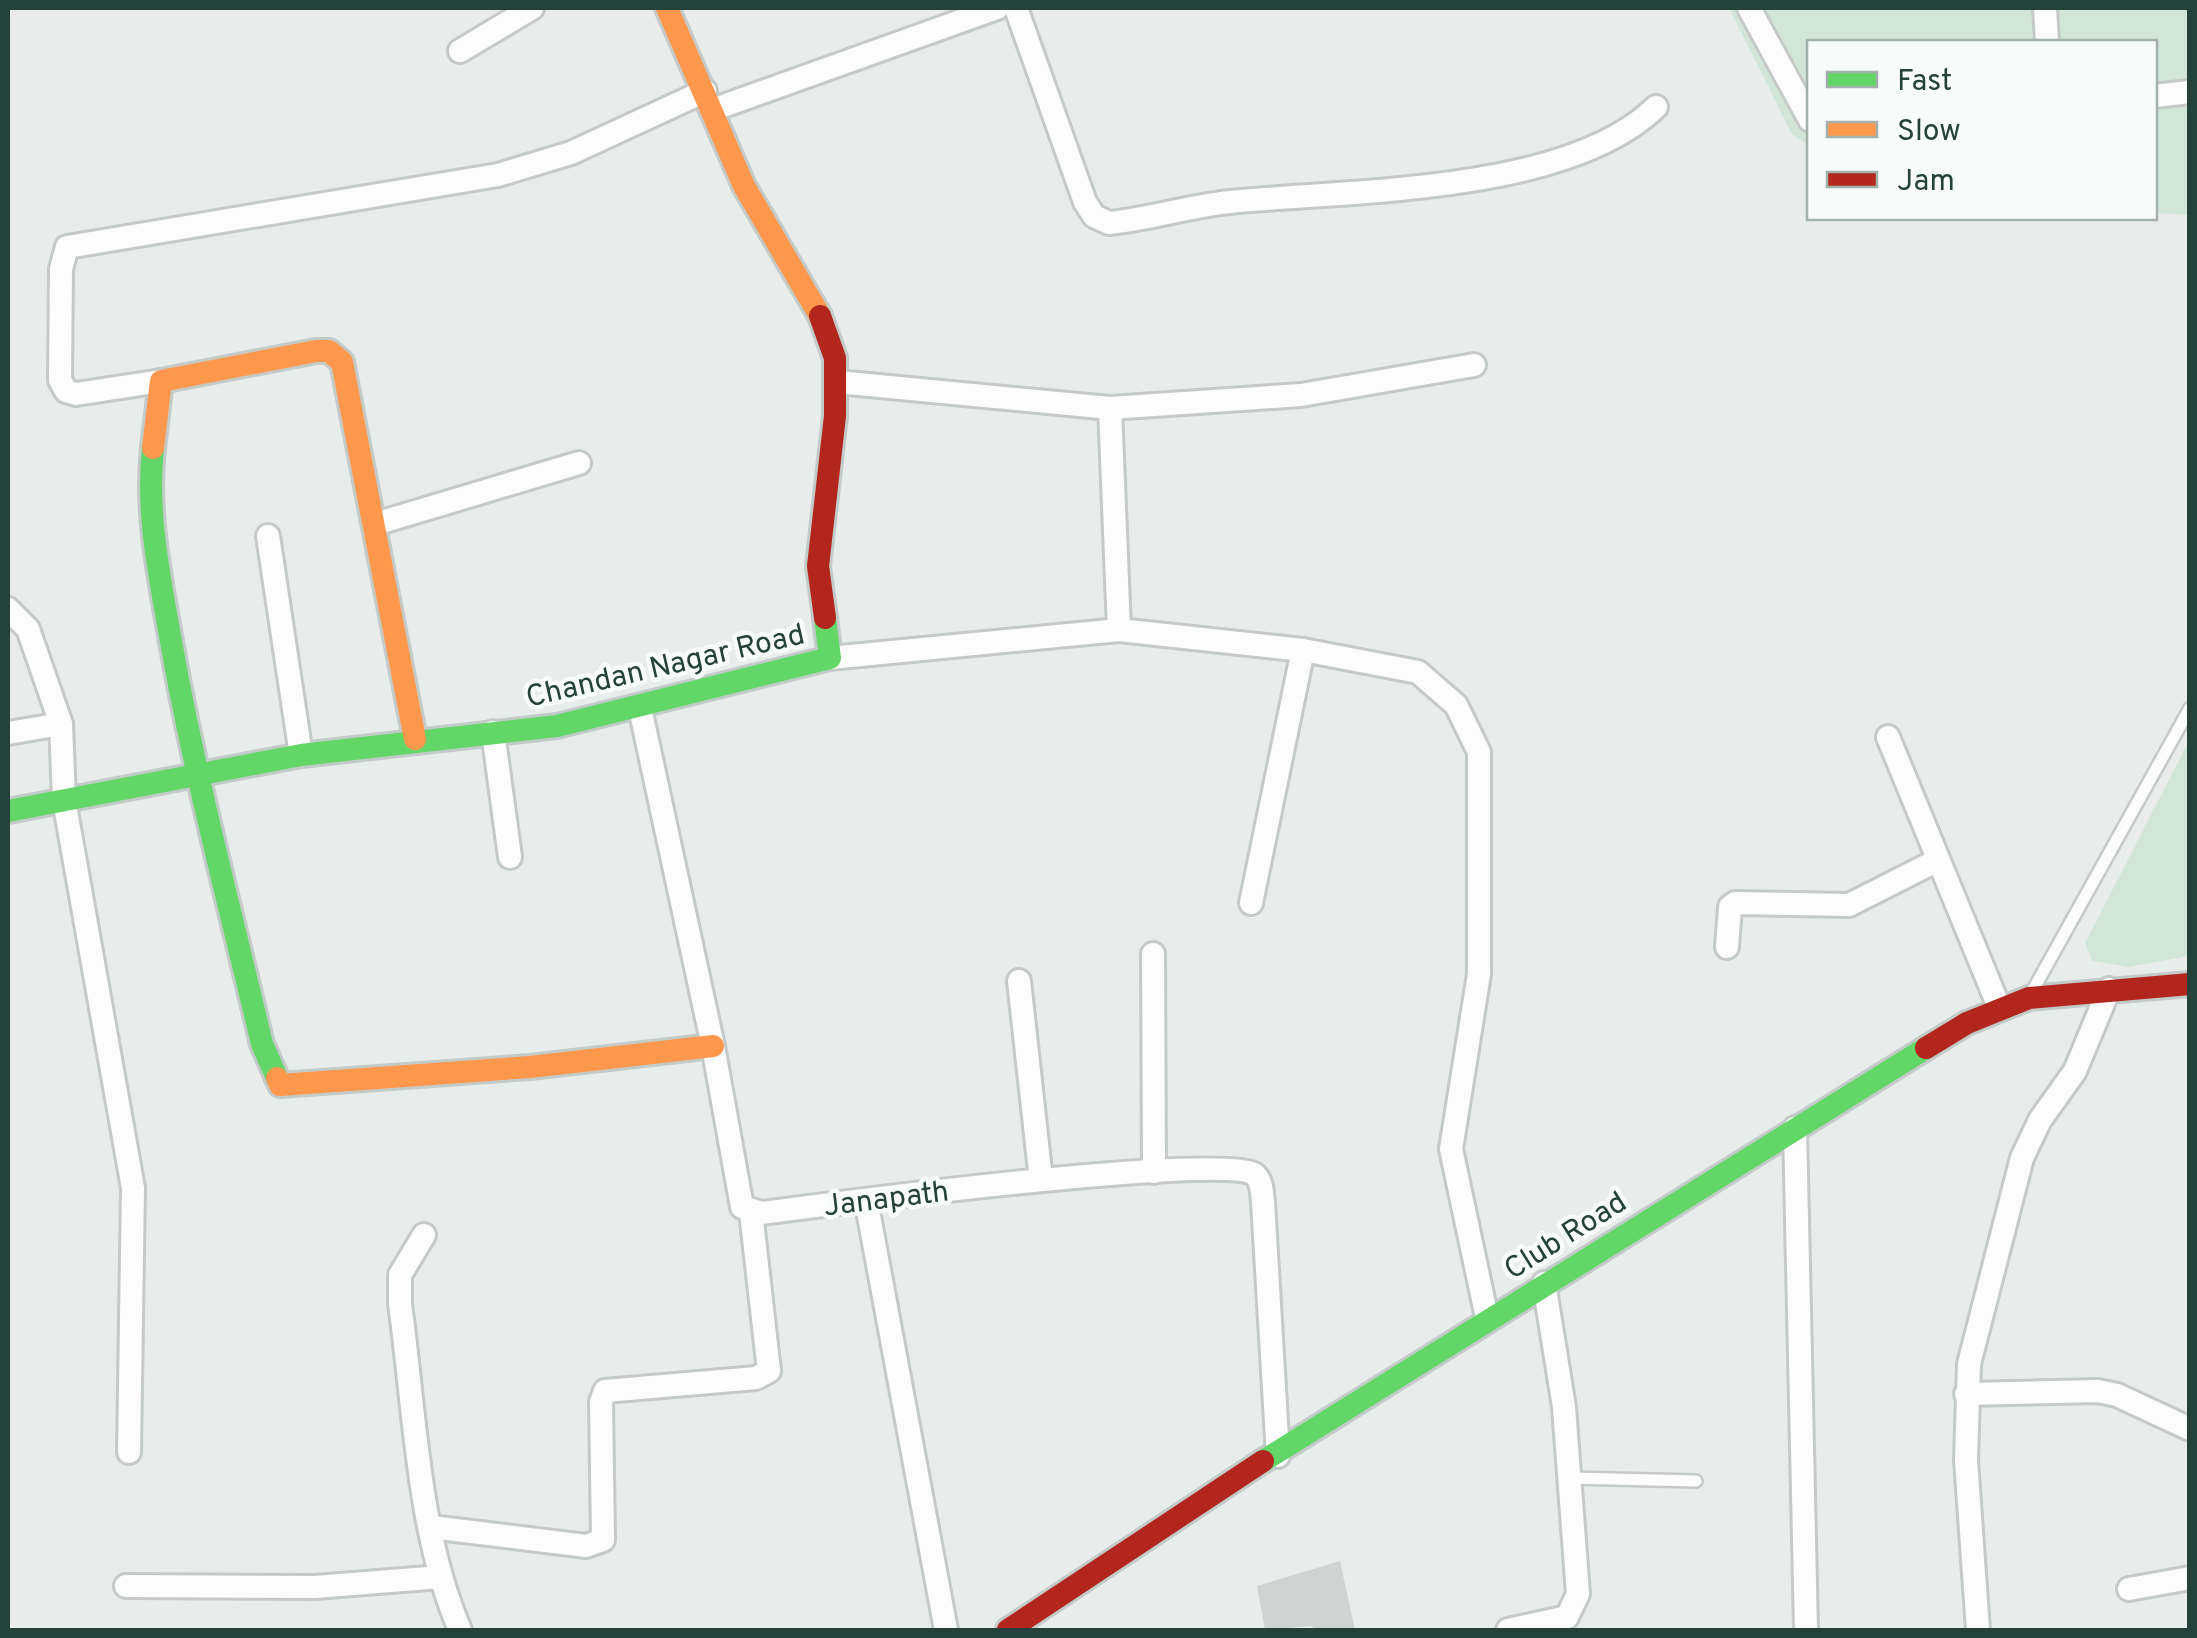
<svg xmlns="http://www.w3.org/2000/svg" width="2197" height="1638" font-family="Overpass,sans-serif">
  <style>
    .green { fill: #d1e6d8 }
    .building { fill: #cfd4d2 }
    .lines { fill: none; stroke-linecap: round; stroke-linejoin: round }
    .lane-casing { stroke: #c5cac8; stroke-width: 16 }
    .street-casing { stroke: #c5cac8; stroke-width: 28 }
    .fast-casing { stroke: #c3cbc8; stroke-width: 28 }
    .slow-casing { stroke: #c3cbc8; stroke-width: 28 }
    .jam-casing { stroke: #c3cbc8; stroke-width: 28 }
    .lane { stroke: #fcfcfc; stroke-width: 11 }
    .street { stroke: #fcfcfc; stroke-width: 22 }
    .fast { stroke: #63d668; stroke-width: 22 }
    .slow { stroke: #ff974d; stroke-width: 22 }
    .jam { stroke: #b3261e; stroke-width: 22 }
    .labels { text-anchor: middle; stroke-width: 9; stroke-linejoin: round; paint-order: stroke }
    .street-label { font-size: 30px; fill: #24423a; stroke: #f7fbf9 }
  </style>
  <rect width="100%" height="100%" fill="#e8edeb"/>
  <g class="green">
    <path d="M1729,8H2189V215L2155,213L2154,42H1810L1809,146L1791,133Z"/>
    <path d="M2189,741V956L2129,967L2092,961L2085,943Z"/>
  </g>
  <path class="building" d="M1340,1561L1355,1630H1314L1312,1626L1265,1630L1257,1586Z"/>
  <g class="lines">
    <g class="lane-casing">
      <g id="lane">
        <path d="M2033,990L2190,708"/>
        <path d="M1570,1478L1696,1481"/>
      </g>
    </g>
    <g class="street-casing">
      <g id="street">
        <path d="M1016,8L1085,202L1094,216L1109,223C1150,219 1189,206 1230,202C1349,190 1567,194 1656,107"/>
        <path d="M1749,8L1810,120"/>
        <path d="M2045,8L2047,42"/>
        <path d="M460,51L532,8"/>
        <path d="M2154,96L2190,92"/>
        <path d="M712,110L997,8"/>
        <path d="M161,381L76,394L66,391L60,380L61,269L67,247L498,175L571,153L705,91"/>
        <path d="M837,382L1110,408L1301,395L1474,365"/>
        <path d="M1110,408L1119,630"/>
        <path d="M375,524L579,463"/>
        <path d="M268,536L301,755"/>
        <path d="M8,609L28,629L61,724L64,800L133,1188L129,1452"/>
        <path d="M830,658L1119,630L1303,650L1418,672L1456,705L1479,752V974L1451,1149L1487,1318"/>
        <path d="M640,708L713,1046L742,1207L762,1213C823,1205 1226,1152 1254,1174C1262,1180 1262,1193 1263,1202L1278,1456"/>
        <path d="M493,732L510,857"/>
        <path d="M8,733L61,724"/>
        <path d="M1888,737L1999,1007"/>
        <path d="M1251,903L1303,650"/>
        <path d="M1727,947L1730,907L1735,903L1849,905L1938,860"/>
        <path d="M1153,954L1154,1172"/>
        <path d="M1019,981L1041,1180"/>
        <path d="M1795,1128L1806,1630"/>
        <path d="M866,1200L946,1630"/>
        <path d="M424,1235L400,1275V1304C415,1411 417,1530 460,1630"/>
        <path d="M1966,1394L2098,1391L2117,1395L2190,1429"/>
        <path d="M431,1527L586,1546L603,1540L601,1402L605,1391L756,1378L769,1371L751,1212"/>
        <path d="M126,1586L315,1587L441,1577"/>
        <path d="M2129,1589L2190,1578"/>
        <path d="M1508,1630L1567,1617L1578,1594L1564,1407L1544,1283"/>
        <path d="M1978,1630L1966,1460L1969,1364L2022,1158L2040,1120L2075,1071L2109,989"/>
      </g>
    </g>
    <g class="fast-casing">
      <g id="fast">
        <path d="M153,448C146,512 159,573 170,636C194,773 230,908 262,1044L277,1078"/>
        <path d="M8,811L301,755L557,726L830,658L825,618"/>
        <path d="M1263,1461L1926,1048"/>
      </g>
    </g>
    <g class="slow-casing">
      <g id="slow">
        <path d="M667,8L744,186L820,316"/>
        <path d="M153,448L161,381L316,351H329L342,362L415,739"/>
        <path d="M277,1078L280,1085L530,1067L713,1046"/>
      </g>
    </g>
    <g class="jam-casing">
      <g id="jam">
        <path d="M820,316L835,358V416L818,566L825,618"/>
        <path d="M1926,1048L1967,1023L2029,998L2190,984"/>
        <path d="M1008,1630L1263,1461"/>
      </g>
    </g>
    <use href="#lane" class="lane"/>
    <use href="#street" class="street"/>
    <use href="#fast" class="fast"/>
    <use href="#slow" class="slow"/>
    <use href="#jam" class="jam"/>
  </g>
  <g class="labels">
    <g class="street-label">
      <text transform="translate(665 665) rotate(-13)" y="10">Chandan Nagar Road</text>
      <text transform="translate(886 1198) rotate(-7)" y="10">Janapath</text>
      <text transform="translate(1565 1235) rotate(-32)" y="10">Club Road</text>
    </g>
  </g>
  <rect width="2197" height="1638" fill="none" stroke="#24423a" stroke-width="20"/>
  <rect x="1807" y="40" width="350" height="180" fill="#f7fbf9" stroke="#a3b1ad" stroke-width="2.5"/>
  <rect x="1827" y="72" width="50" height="15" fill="#63d668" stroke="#a3b1ad" stroke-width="2.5"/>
  <text x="1897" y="90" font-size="30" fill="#24423a">Fast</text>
  <rect x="1827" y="122" width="50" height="15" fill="#ff974d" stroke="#a3b1ad" stroke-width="2.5"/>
  <text x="1897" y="140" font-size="30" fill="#24423a">Slow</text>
  <rect x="1827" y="172" width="50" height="15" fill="#b3261e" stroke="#a3b1ad" stroke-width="2.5"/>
  <text x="1897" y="190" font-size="30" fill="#24423a">Jam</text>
</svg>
